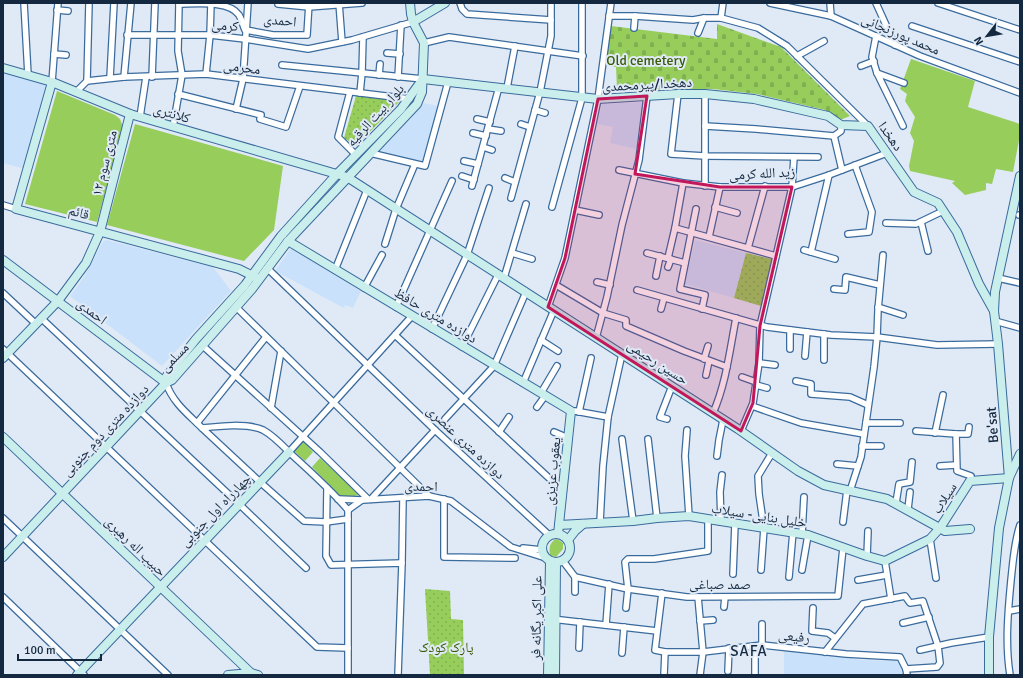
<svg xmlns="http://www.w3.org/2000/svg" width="1023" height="678" font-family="Signika,'Noto Naskh Arabic',sans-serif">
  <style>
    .built { fill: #cae1fb }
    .grass { fill: #96cd5b }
    .cemetery { fill: url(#cemetery-stones) }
    .park { fill: url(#park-dots) }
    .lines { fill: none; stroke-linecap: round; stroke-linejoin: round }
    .street-casing { stroke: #3a6b9d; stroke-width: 8 }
    .secondary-casing { stroke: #3a6b9d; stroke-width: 10 }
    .street { stroke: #fff; stroke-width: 5.5 }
    .secondary { stroke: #c9eeec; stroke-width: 8 }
    .marked { fill: #c2185b; fill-opacity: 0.2; stroke: #c2185b; stroke-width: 3; stroke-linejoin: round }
    .labels { text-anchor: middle; stroke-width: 4; stroke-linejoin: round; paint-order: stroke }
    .street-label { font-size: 14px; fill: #14293f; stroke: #e0eaf6 }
    .park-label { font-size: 14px; fill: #395b04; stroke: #e0eaf6 }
    .neighbourhood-label { font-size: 15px; letter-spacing: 1px; fill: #14293f; stroke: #e0eaf6 }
  </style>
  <defs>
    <pattern id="cemetery-stones" width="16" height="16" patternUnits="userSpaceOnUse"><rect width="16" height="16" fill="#96cd5b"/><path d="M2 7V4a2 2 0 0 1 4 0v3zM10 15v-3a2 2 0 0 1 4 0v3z" fill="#80b050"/></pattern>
    <pattern id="park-dots" width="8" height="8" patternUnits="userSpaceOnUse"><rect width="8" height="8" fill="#96cd5b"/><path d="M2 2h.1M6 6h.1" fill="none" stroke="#80b050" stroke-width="1.8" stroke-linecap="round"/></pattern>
  </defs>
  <rect width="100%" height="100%" fill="#e0eaf6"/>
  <g class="built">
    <path d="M3,73L46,84L25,169L3,163Z"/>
    <path d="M642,102L636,149L610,143L613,127L597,124L602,104Z"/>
    <path d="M424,103L438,106L422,164L379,152Z"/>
    <path d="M107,240L213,267L231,291L162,366L70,296L84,277L101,245L103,241Z"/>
    <path d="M695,240L746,253L734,298L685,284Z"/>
    <path d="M291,248L361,291L353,308L345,305L344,308L275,271Z"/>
    <path d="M784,650L863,660L897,661L903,669L904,675H784Z"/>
  </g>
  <g class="grass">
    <path d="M911,59L975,81L968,107L1020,124V135L1013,172L996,169L992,184L986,183V190L965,195L952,183L955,181L910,171L909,166L914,141L910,133L915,117L905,101L907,94L900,89Z"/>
    <path d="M57,91L115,115L120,119L123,127L97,222L25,204Z"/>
    <path d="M135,124L283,166L274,230L244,261L107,225Z"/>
    <path d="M303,441L313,452L305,461L294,451Z"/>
    <path d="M320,458L360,495L342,498L312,467Z"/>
    <path d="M556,539L559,540L563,543V549L556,557L550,555C549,548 549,543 556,539Z"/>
  </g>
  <path class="cemetery" d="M717,24L781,47L850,116L840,120L825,110L757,94L713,89L617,90L616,67L606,65L611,26L717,39Z"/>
  <g class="park">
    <path d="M356,96L400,101L356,146L344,138Z"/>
    <path d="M746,253L772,259L761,306L734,298Z"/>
    <path d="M425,589L450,591L451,619L463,620L464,675H430Z"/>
  </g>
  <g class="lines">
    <g class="street-casing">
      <g id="street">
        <path d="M24,3L28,75"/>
        <path d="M339,3L342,42"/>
        <path d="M460,3L462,9L467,14L551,20"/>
        <path d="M770,3L831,16L920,56L1020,93"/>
        <path d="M830,3L831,16"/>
        <path d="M876,3L895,45"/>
        <path d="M938,3L1020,30"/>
        <path d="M179,4C196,4 229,0 239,15C242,20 243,26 245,30"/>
        <path d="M278,4L309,7L362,3"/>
        <path d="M57,10L68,11"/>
        <path d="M609,16H635L693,20L704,18H721L758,28L787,46L868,126"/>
        <path d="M721,18L723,3"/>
        <path d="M912,26L1020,62"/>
        <path d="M634,28L635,16"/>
        <path d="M246,30L273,35H307L309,3"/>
        <path d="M698,33L704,18"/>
        <path d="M127,35H210L245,39L308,49L352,40L413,22"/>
        <path d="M876,36L872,57L877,73L903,126"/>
        <path d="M424,43L449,37L583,56"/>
        <path d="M387,53L400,54"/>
        <path d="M54,54L66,55"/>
        <path d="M797,56L824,41"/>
        <path d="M282,65L423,79"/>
        <path d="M861,66L874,61"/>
        <path d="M877,73L904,83"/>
        <path d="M206,74L210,35L211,3"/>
        <path d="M379,75L380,64"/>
        <path d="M124,77L131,3"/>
        <path d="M152,77L155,3"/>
        <path d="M398,77L401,25"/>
        <path d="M110,78L114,3"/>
        <path d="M87,81L89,3"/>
        <path d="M52,82L58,3"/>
        <path d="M507,88L515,46"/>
        <path d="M76,92L87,81L124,77L206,74L410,99"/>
        <path d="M350,92L338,137L356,155"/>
        <path d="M360,93L362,73L363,37"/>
        <path d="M178,94L261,115L260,119L286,127L300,86"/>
        <path d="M678,94L671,154L705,156L818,157"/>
        <path d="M705,94V186"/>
        <path d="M236,109L243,79L248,3"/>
        <path d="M535,110L545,113"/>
        <path d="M140,117L146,77"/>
        <path d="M477,119L490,122"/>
        <path d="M521,124L530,127"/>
        <path d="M705,126L756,129L834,136L841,131V125"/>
        <path d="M173,127L182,75L178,51L179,3"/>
        <path d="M488,129L501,131"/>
        <path d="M473,133L486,136"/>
        <path d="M834,136L842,170"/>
        <path d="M483,147L492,150"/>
        <path d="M370,153L425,166L448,82"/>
        <path d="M464,161L478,164"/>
        <path d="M619,170L683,183L720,187H792L829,175L887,153"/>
        <path d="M462,176L474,180"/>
        <path d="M505,178L515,182"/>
        <path d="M683,183L675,228L776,256"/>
        <path d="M472,186L499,87"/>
        <path d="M511,198L540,92L551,36V3"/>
        <path d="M3,205L16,209"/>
        <path d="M552,207L582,98V3"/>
        <path d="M715,207L737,213"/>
        <path d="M696,209L680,289L705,295L702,309"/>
        <path d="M575,210L599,215"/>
        <path d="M1019,215H1020"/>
        <path d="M921,222L928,251"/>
        <path d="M886,223L916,224L943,211"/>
        <path d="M848,234L869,232L872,212L855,165"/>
        <path d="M709,237L720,187"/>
        <path d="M385,244L396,209L415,164"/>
        <path d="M748,248L765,186"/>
        <path d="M804,250L835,259"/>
        <path d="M811,252L829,175"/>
        <path d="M512,253L532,259"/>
        <path d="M647,253L685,263"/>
        <path d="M668,258L675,228"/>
        <path d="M668,267L671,259"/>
        <path d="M267,268L435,430L549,535"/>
        <path d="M335,270L367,190"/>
        <path d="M656,276L660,256"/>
        <path d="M504,278L526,204"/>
        <path d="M998,278L1020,283"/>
        <path d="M597,282L610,285"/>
        <path d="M556,285L603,313L626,320V326L684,351L727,367"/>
        <path d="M364,288L382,255"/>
        <path d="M834,289L845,290L846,277L880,285"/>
        <path d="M637,290L767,327L831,335L877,337L937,345L998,344"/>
        <path d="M3,293L36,324"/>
        <path d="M396,307L452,181"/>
        <path d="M548,307L565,258L598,99L611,3"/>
        <path d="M878,307L903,315"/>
        <path d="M237,308L429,496"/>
        <path d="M661,309L664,298"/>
        <path d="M41,318L239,504L306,568"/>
        <path d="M995,321L1020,328"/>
        <path d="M432,329L467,255L489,188"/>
        <path d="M824,334V360"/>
        <path d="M395,335L563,491"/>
        <path d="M596,338L607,297L622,225L639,160L647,96"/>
        <path d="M541,340L558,351"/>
        <path d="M203,346L320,452L368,499"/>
        <path d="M462,347L498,275"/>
        <path d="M3,349L317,647L348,648"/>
        <path d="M790,349V330"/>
        <path d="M805,356L807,332"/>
        <path d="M704,359L708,346"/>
        <path d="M759,363L775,365"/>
        <path d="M706,375L709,361"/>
        <path d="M742,377L756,382"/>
        <path d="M796,381L811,384V394L850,397L868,405"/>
        <path d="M166,383C173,403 188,414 202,428C220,426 247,423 263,430C274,436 283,446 291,454C311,472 331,490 348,510"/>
        <path d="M523,383L554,310"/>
        <path d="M756,385L767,388"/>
        <path d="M541,393L557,366"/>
        <path d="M752,406L801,423L864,434"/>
        <path d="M537,407L545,396"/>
        <path d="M271,408L281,351"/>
        <path d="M575,411L608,417"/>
        <path d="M579,412L591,358"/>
        <path d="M713,413C726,384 730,349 736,318"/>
        <path d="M445,419L494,366L526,292"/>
        <path d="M667,419L660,417L672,386"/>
        <path d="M197,423L266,337"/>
        <path d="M866,423H900"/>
        <path d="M202,428L260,482L304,521L326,522L348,519"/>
        <path d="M687,430L685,456L689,516"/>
        <path d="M741,431L753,403L759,363L760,326L792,187L794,157"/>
        <path d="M916,431L956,434L957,471L971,476L970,481"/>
        <path d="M499,432L509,417"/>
        <path d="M554,432L568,438"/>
        <path d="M935,433L943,395"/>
        <path d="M956,434H968L969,427"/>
        <path d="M622,439L633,521"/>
        <path d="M648,439L657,518"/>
        <path d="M862,446H881"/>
        <path d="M289,452L412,316"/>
        <path d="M717,456L719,440L723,420"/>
        <path d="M837,464L858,466"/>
        <path d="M940,466L956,465"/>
        <path d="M327,488L326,556L331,565L402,563L398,675"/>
        <path d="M850,491L861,457L874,367L877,337L878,310L883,255"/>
        <path d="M338,499L363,500L429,496L451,501L511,547L546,558"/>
        <path d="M371,499L435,430"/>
        <path d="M444,499V557L515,558"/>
        <path d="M896,503L899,484L910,482L912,462"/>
        <path d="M908,509L910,492"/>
        <path d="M348,510L362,500"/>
        <path d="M3,518L168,675"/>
        <path d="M600,522L603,466L608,417L622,354"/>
        <path d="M721,522L720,492L722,475"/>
        <path d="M843,522L847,490"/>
        <path d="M802,534L804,497"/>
        <path d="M930,539L936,578"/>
        <path d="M523,548L542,550"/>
        <path d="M867,556L868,531"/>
        <path d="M563,561L575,577L628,589L687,597L838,596L843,548"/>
        <path d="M885,561L891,599"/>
        <path d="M402,563L403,498"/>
        <path d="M761,570L764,528L759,494L758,476L772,453"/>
        <path d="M802,570L808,535"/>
        <path d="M733,574L735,524"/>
        <path d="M789,577L793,532"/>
        <path d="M858,580L887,575"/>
        <path d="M575,592V577"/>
        <path d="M662,593L655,650L665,652H703L762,645L846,654L900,657L906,669L907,675"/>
        <path d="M3,597L84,675"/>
        <path d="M698,597L703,652L700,675"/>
        <path d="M724,607L725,597"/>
        <path d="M626,608L628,589L625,562L628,559H654L708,551V520"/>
        <path d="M813,608L812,631L828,633L835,638"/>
        <path d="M1009,611L1020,609"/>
        <path d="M552,619L657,631"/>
        <path d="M700,621L713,620"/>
        <path d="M903,623L929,617"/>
        <path d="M606,625L609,584"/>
        <path d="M762,645V624"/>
        <path d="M755,647V675"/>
        <path d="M579,648L580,622"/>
        <path d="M920,650L951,643L989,637"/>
        <path d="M825,652L863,604L905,596L910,603L923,601L938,646L940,663L937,667L906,669"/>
        <path d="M622,653L624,627"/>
        <path d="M728,671L729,648"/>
        <path d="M348,675V510"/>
        <path d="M664,675L665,652"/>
        <path d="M1010,675C1005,644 1008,611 1011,580C1013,562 1014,543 1020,525"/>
      </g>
    </g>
    <g class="secondary-casing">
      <g id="secondary">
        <path d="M413,22L445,3"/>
        <path d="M3,68L52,82L130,114L347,177L738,429L798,471L824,485L887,499L945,531L970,529"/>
        <path d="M423,79L598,99L678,94H705L754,99L828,116L841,125L868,126L914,192L938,203L957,232L979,284L994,311"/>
        <path d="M52,82L16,209L239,269L255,277"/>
        <path d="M288,241L571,411L558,534"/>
        <path d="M3,260L166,383"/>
        <path d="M3,358L58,301L86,263L100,232L130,114"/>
        <path d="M166,383V377L196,339L245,285L281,236L337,174L401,109L422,80"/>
        <path d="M3,437L251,673"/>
        <path d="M559,525L633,521L657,518L689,516L808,535L867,556L885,561L930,539L940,528L970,481L1009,478L1020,454"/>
        <circle cx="556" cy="548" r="14"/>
        <path d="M568,540L575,531L583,524"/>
        <path d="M3,557L166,383L172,380L252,289L288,241L417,104L422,92L424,43L413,22L411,14L410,3"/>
        <path d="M77,675L289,452"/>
        <path d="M228,675L251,673L258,675"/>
        <path d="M548,675L550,561"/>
        <path d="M555,675L556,562"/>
        <path d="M989,675V637L999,528L1009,478L998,344L994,311L995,292L1020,176"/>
      </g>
    </g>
    <use href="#street" class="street"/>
    <use href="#secondary" class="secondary"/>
  </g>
  <path class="marked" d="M647,96L635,174L720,187H792L760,326L753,403L741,431L548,307L565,258L598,99Z"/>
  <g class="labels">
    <g class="street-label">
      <text transform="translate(280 20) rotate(5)" y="5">احمدی</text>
      <text transform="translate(225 25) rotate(4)" y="5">کرمی</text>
      <text transform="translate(901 34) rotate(23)" y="5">محمد پورزنجانی</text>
      <text transform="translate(242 67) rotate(7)" y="5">محرمی</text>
      <text transform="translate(647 84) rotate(-3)" y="5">دهخدا/پیرمحمدی</text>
      <text transform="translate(172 113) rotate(16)" y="5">کلانتری</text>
      <text transform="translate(375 115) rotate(-48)" y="5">بلوار بیت الرقیه</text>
      <text transform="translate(891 136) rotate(55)" y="5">دهخدا</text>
      <text transform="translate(104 163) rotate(-76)" y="5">۱۲ متری سوم</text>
      <text transform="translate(762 173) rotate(-3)" y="5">زید الله کرمی</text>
      <text transform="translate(79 212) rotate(15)" y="5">قائم</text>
      <text transform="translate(92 311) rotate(37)" y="5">احمدی</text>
      <text transform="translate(436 315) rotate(31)" y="5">دوازده متری حافظ</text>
      <text transform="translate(174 357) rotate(-46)" y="5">مسلمی</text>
      <text transform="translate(658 362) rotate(33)" y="5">حسین رحیمی</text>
      <text transform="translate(992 425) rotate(-94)" y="5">Be'sat</text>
      <text transform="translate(105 430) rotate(-47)" y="5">دوازده متری دوم جنوبی</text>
      <text transform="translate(466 442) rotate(43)" y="5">دوازده متری عنصری</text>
      <text transform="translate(552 471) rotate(-84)" y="5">یعقوب عزیزی</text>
      <text transform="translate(421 486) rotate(1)" y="5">احمدی</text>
      <text transform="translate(944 498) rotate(-57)" y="5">سیلاب</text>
      <text transform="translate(215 510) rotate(-46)" y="5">چهارراه اول جنوبی</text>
      <text transform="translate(759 515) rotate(9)" y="5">خلیل بنایی- سیلاب</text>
      <text transform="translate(136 546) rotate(44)" y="5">حبیب اله رهبری</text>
      <text x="720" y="589">صمد صباغی</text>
      <text transform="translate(536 618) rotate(-89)" y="5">علی اکبر یگانه فر</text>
      <text transform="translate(794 636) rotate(6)" y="5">رفیعی</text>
    </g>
    <g class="park-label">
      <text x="646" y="65">Old cemetery</text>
      <text x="446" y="652">پارک کودک</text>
    </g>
    <g class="neighbourhood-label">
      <text x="749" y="656">SAFA</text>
    </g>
  </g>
  <rect width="1023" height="678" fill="none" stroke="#14293f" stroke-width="8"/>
  <g transform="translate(987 36) rotate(239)" stroke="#e0eaf6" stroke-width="3" paint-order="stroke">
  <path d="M0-3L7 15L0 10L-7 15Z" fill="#14293f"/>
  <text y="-6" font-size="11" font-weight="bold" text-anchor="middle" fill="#14293f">N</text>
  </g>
  <path d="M18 654v6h83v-6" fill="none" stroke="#14293f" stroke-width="2"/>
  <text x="24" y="654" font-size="12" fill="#14293f" stroke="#e0eaf6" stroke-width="3" paint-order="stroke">100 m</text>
</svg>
